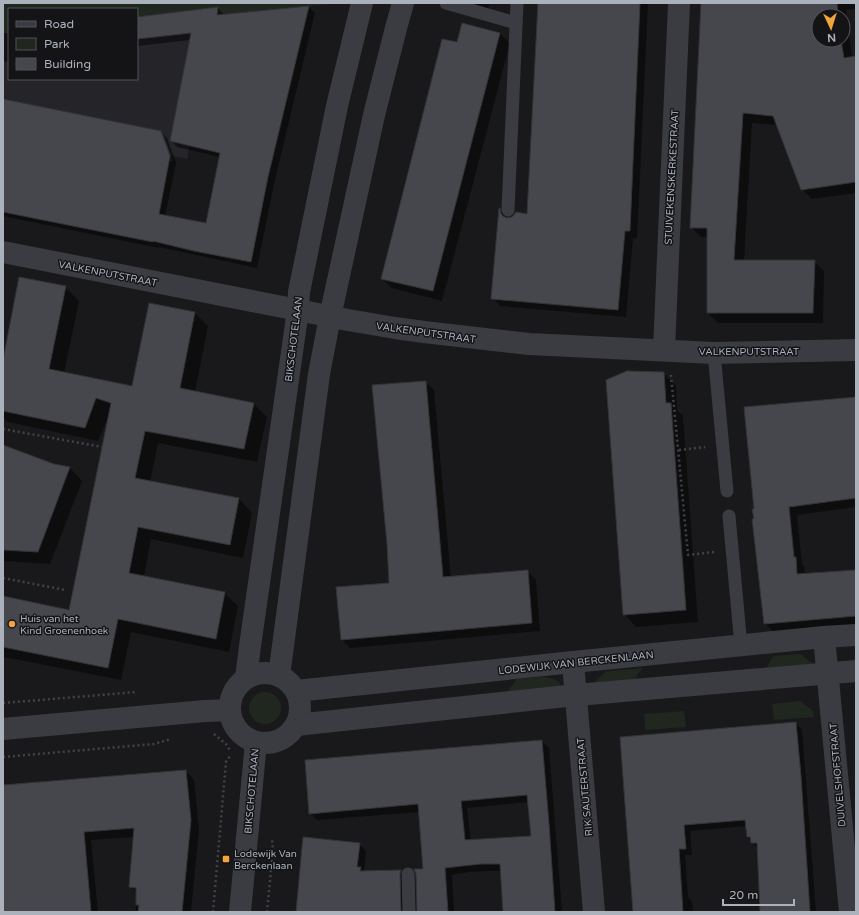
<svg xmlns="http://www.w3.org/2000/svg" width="859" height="915" font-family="'Varela Round',sans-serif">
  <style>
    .built { fill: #252529 }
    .green { fill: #1f271f }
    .shadow { fill: #0007; fill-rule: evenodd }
    .building { fill: #46474c; stroke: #333438; fill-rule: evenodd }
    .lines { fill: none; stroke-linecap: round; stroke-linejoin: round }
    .path { stroke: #404348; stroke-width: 2.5; stroke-dasharray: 2 3; stroke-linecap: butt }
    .service { stroke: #3a3c41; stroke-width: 13 }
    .minor { stroke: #3a3c41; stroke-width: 22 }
    .poi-dot { fill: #f3a53a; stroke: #141417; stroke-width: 1.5 }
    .labels { text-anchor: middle; stroke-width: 3; stroke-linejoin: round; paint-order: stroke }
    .street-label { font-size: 10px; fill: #acb2bb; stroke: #141417 }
    .poi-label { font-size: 10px; fill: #acb2bb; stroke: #141417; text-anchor: start }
  </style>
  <rect width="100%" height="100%" fill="#19191c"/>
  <path class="built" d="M218,7L187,159L3,122V32H9V79H137V17Z"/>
  <g class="green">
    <path d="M3,3H341L217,15L218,8L137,17V9H9V32H3Z"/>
    <path d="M800,654L813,664L765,671L773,656Z"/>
    <path d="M642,668L633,682L597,685L596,681L605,672L611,671Z"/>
    <path d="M542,677C549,677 554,679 559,682L560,686L505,695L517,679Z"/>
    <circle cx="265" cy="708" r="16"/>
    <path d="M800,701L813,711L814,717L774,720L772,704Z"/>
    <path d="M684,711L686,727L645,730L644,714Z"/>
  </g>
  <g class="shadow">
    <path d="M471,3H490L488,8Z"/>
    <path d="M539,3H648L637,239L633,238L626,317L500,306L493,298L499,209L508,219L528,215Z"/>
    <path d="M702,3H856V9L846,10L852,58L856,57V193L812,199L802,189L777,125L752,123L744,261H814L824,271L823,323H718L708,313V237H701L691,227ZM819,16H843V40H819Z"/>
    <path d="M309,7L315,13L274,184L257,268L159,247V248L3,216V100L160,132L167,138L176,163L165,216L207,224L220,157L177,147L171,140L190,40L137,46V18L218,8L224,15ZM162,136H164L173,161H171Z"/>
    <path d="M463,24L500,34L510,43L442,301L392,288L382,279L458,44Z"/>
    <path d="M3,33H9V61L3,62Z"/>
    <path d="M855,281H856V307Z"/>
    <path d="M65,287L79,301L64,373L133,387L195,313L208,326L195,392L254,404L267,417L257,462L158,443L150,482L239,499L252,513L243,558L151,539L144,577L224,593L238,606L229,652L131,632L121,680L30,662L3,657V597L70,611L109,417H108L98,441L8,422L3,418V366Z"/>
    <path d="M663,373L676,386L677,410L683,416L698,622L636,627L624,614Z"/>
    <path d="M425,382L434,390L451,578L527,571L536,580L540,631L350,648L342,640L390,584Z"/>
    <path d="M856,397V507L797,515L802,564L804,566L805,575L856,570V624L773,632L765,623L753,520Z"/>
    <path d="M3,446L54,465L70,468L82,481L50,564L3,561Z"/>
    <path d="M795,723L802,729L816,912H761L758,849L747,837V826L690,831L692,855H685L688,897L692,902L693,912H634L621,738Z"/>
    <path d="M542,741L549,748L562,912H503L502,907H504L501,871H488L469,872L452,875L454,912H418L424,870L420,812L317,820L310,813ZM529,802L532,837L471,841L467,808Z"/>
    <path d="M186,771L194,780L199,829L191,912H136V892L130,886L134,837L91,840L98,912H3V786Z"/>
    <path d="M359,844L366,851L364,872L401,871L408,878L407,912H297Z"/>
  </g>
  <g class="building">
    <path d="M538,3H640L630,231H625L618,310L491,299L499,208H500L501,214L503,216L507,218L512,217L514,215L516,212L527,214Z"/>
    <path d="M701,3H837L838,16H819V40H841L844,58L856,56V182L801,190L773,116L743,113L734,260H815L813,313H707V228H690Z"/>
    <path d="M309,6L268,177L251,262L194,251L153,241V242L3,212V99L161,131L170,156L159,214L206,223L220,153L170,141L191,33L137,39V17L218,7L217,15Z"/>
    <path d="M462,23L500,33L433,291L381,279L442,39L457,42Z"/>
    <path d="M19,277L66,286L49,369L132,386L149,303L195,312L180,388L254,403L244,449L145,431L135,478L239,498L230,545L138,527L129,573L225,592L216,639L118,619L108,668L3,647V596L69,610L111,403L96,398L85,428L3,411V360Z"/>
    <path d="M627,371L664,372L666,403H671L686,610L623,615L606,380Z"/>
    <path d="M426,381L443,577L528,570L532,623L341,640L336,587L389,583L387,544L372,385Z"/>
    <path d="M856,397V498L789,507L794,557H796L797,574L856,570V616L764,624L752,519H754L752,509H754L744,407Z"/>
    <path d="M3,445L54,464L70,467L38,552L3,550Z"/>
    <path d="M796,722L801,776L810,912H760L757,843H751L750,837H747L745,820L684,825L686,849H679L683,912H633L620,737Z"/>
    <path d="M542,740L549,824L555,912H503L500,864H481L462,866L445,868L448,912H417L416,874L414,869H423L418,804L309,814L305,760ZM527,795L531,836L465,840L461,801Z"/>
    <path d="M186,770L191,820L182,912H138L139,905H136V888L129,887L134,828L84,832L91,912H3V785Z"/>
    <path d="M303,837L360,843L357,867H361L360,871L401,870L400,874L401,912H296Z"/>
  </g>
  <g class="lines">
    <g class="path">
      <path d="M671,375L688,555L714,552"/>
      <path d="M3,429L102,447"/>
      <path d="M679,450L705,447"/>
      <path d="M3,578L65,590"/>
      <path d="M3,703L137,692"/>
      <path d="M214,734L226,744L231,752"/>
      <path d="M3,757L154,744L171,739"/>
      <path d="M213,912L226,762L230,756"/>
      <path d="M267,912L273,849L272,839"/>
    </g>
    <g class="service">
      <path d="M446,3L516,23"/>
      <path d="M508,210L517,3"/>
      <path d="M714,353L727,491"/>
      <path d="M729,516L741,646"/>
      <path d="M408,874L409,912"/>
    </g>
    <g class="minor">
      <path d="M3,252L298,310L348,320L395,328L424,332L529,344L714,353L856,350"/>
      <path d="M664,350L679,3"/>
      <path d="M824,637L850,912"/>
      <path d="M573,662L594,912"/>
      <circle cx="265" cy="708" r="35"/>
      <path d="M279,676L319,374L330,317L374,115L396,28L403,3"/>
      <path d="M246,678L250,646L298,310L299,292L337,106L362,3"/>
      <path d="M296,691L573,662L824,637L856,635"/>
      <path d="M296,725L576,695L856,671"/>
      <path d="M3,729L205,711L230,710"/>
      <path d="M240,912L256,742"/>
    </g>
  </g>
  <g class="poi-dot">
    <circle cx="12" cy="624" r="4"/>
    <rect x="222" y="855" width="8" height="8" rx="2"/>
  </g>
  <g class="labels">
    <g class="street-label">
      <text transform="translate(671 177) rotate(-87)" y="4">STUIVEKENSKERKESTRAAT</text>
      <text transform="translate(108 273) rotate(11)" y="4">VALKENPUTSTRAAT</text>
      <text transform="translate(426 332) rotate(8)" y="4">VALKENPUTSTRAAT</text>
      <text transform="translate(293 339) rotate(-83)" y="4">BIKSCHOTELAAN</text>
      <text x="749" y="355">VALKENPUTSTRAAT</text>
      <text transform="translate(576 662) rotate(-6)" y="4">LODEWIJK VAN BERCKENLAAN</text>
      <text transform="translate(837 775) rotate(-95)" y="4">DUIVELSHOFSTRAAT</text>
      <text transform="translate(584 787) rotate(-95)" y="4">RIK SAUTERSTRAAT</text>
      <text transform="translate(251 791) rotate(-85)" y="4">BIKSCHOTELAAN</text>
    </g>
    <g class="poi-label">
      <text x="20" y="622">Huis van het<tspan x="20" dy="12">Kind Groenenhoek</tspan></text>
      <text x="234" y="857">Lodewijk Van<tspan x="234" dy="12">Berckenlaan</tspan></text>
    </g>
  </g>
  <rect width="859" height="915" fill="none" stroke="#acb2bb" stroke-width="8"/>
  <rect x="8" y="8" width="130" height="72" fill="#141417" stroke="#515359"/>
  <rect x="16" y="21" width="20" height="6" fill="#3a3c41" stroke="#515359"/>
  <text x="44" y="28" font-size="12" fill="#acb2bb">Road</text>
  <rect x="16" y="38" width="20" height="12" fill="#1f271f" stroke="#515359"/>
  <text x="44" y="48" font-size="12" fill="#acb2bb">Park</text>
  <rect x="16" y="58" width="20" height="12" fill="#46474c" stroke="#515359"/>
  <text x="44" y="68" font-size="12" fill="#acb2bb">Building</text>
  <g transform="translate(831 28) rotate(176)"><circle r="19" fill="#141417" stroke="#515359"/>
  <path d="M0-3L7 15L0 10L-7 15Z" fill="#f3a53a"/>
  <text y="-6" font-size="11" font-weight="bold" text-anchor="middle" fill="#acb2bb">N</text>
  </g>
  <path d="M723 899v6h71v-6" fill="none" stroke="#acb2bb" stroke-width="2"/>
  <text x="729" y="899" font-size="12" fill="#acb2bb" stroke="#141417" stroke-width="3" paint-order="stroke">20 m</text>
</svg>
